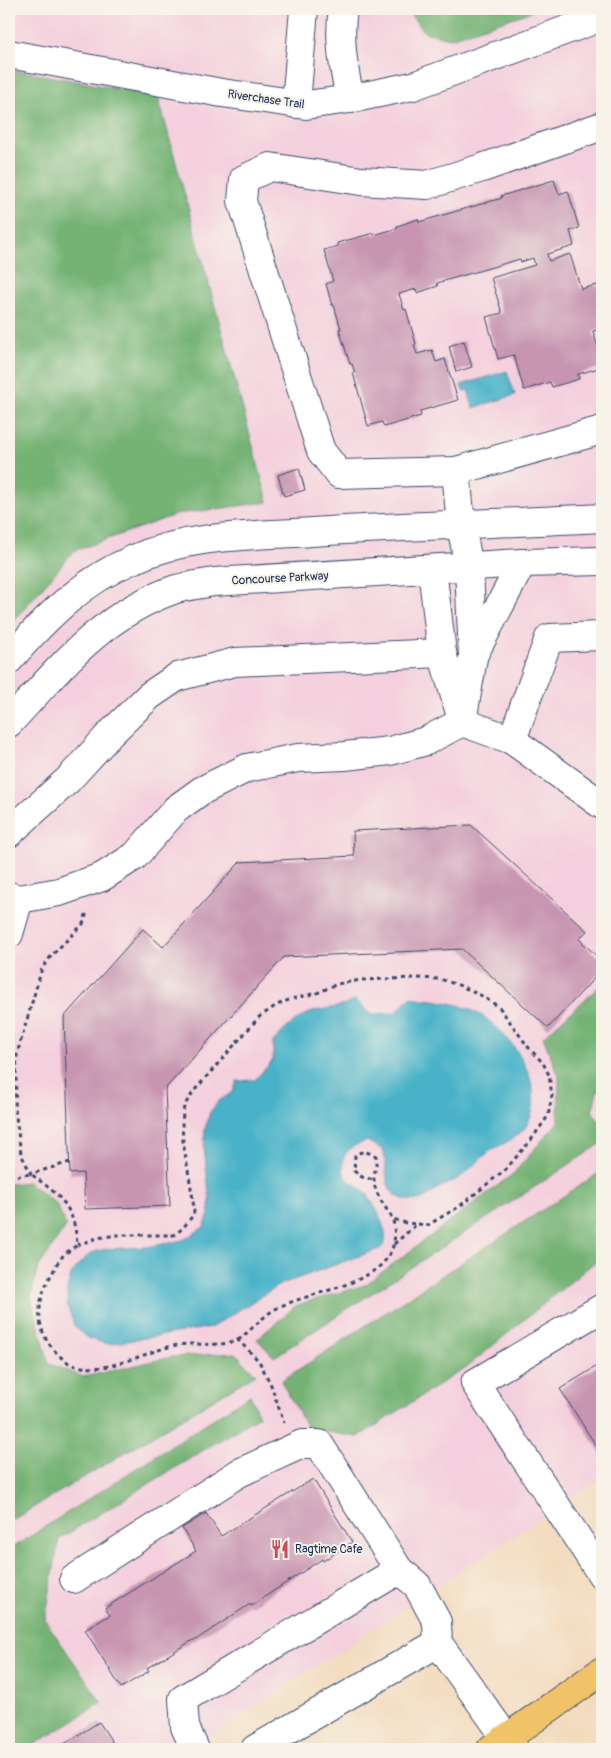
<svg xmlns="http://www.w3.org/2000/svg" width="611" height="1758" font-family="Pangolin,sans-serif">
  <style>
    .built { fill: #f4cfdd }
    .forest { fill: #74b375; stroke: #48716a }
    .water { fill: #49b2c8; stroke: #327093 }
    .building { fill: #c794b1 }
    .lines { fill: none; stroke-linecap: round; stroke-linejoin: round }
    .minor-casing { stroke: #3b496c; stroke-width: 30 }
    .major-casing { stroke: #3b496c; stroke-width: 30 }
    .path { stroke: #3b496c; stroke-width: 3; stroke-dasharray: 4 4; stroke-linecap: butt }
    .minor { stroke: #fff; stroke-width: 28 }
    .major { stroke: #f1c369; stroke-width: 28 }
    .labels { text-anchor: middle; stroke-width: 4; stroke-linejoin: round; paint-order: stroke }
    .street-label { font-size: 12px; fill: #1b2f5e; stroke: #f7f3e8 }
    .poi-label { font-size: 12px; fill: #1b2f5e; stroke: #f7f3e8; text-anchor: start }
  </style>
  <rect width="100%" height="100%" fill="#f7f3e8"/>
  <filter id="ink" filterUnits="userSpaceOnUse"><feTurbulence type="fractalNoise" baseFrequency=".02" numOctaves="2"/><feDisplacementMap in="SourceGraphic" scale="10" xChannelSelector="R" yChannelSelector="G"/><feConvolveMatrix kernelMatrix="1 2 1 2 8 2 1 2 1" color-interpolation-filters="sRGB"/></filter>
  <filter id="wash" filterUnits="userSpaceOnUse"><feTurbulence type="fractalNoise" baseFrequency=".0096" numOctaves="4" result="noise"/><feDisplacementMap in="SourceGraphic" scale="20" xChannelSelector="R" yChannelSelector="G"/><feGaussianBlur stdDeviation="1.12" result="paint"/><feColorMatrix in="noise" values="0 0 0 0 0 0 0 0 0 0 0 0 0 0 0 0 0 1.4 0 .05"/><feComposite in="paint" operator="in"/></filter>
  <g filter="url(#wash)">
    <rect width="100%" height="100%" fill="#f3dbbe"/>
    <path class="built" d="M9,9H602V1478L190,1749H9Z"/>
    <g class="forest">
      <path d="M406,9H539L451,38L424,32Z"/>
      <path d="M9,69L158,96L268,502L178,514L74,551L9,626Z"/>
      <path d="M602,984V1074L592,1111L602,1125V1143L274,1357L257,1339L297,1305L365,1285L513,1174L558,1122L559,1076L543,1037Z"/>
      <path d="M602,1171V1256L468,1366L358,1437L308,1429L281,1381Z"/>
      <path d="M28,1182L56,1204L66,1226L37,1270L31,1298L49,1364L84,1377L172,1357L235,1353L256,1374L9,1522V1184Z"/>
      <path d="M250,1395L259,1416L59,1539L45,1620L102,1703L27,1749H9V1550Z"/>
    </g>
    <g class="water">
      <path d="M507,371L515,395L473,408L468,390L463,391L461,385Z"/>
      <path d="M410,997C429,1000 451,1001 469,1009C506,1024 549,1083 528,1123C521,1136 504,1143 492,1150C481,1157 472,1169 460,1177C453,1182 444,1185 437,1189C432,1193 426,1197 421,1199C412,1203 399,1199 393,1193C384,1185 387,1161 383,1150L367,1141C355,1145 344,1149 343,1162C343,1167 343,1173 346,1177C352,1184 361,1187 367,1194C374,1203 390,1233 384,1244C384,1245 380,1249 379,1249L279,1285L212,1327L108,1344L87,1338L75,1327L68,1308L67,1290L71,1275L80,1263L91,1253L106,1249L147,1247L183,1240L204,1227L209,1214L210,1202L204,1148L205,1129L210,1112L219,1101L233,1092L237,1081L255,1080L273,1060V1042C283,1031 296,1018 310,1013C325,1007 341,1009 355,1000L370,1014L395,1013Z"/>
    </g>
    <g id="blocks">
      <g class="building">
        <path d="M554,180L559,194L568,191L579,228L570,231L574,246L547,254L549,261L570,254L581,289L597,285L598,287L602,286V329L593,331L602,360V367L578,374L579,379L552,387L550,382L524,390L514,355L498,359L486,317L502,313L491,278L535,265L533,258L521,262L520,259L437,283L438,286L417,293L416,289L399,294L404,310L406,309L416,344L414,345L417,354L432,350L436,362L445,359L458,400L420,411L421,416L384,427L382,422L368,426L353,373H355L352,364H350L339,329H341L334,305H332L326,284L333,281L324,250L338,246L337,243L374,233V235L398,228L397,226L418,219L419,222L502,198L501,196Z"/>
        <path d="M464,341L472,367L456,372L449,346Z"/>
        <path d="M299,468L305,490L284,496L278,475Z"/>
        <path d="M471,825L587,931L579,939L602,961V970L548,1028L462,949L284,957L165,1089L170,1206L85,1209L83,1173L70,1174L64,1017L143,929L163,947L240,862L354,856L353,831Z"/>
        <path d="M602,1363V1455L560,1389Z"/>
        <path d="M313,1479L352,1542L323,1561L322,1559L251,1606L250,1604L194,1641L193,1640L147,1668L149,1671L121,1688L85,1630L110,1615L105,1608L196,1551L182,1528L206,1513L221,1536Z"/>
        <path d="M99,1722L117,1749H56Z"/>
      </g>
    </g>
  </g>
  <g filter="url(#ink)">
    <use href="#blocks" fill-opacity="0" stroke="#3b496c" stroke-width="1"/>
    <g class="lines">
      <g class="minor-casing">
        <g id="minor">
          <path d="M343,9C338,40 344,69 350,99"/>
          <path d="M9,54L222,93L306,105L350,99L413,86L602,17"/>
          <path d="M296,104L304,9"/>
          <path d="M602,126L482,168L427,185L361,181L270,167L244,179L242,201L321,451L339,474L456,471L602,430"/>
          <path d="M456,471L461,525L469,567L473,658L462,722"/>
          <path d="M432,569L442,653L460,713"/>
          <path d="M473,656L522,563"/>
          <path d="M9,660C44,619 83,580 134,559C190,534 252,536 312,532C409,526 505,523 602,518"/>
          <path d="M9,723C60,668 102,614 176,589C188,586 201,584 214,582L522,563L602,561"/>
          <path d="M512,740L602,805"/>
          <path d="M9,833L68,780L110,734L149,696L177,677L235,662L442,653"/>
          <path d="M9,896L19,899L9,934"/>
          <path d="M19,899L59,892L102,877L135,856L176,809L201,791L247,768L298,758L345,756L390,751L426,741L462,722L512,740L549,638L602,636"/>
          <path d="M602,1308L475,1383L602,1575"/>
          <path d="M74,1579L239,1473L302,1444H319L399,1570"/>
          <path d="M195,1749L185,1727L183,1699L399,1570L417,1585L437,1622L438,1643"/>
          <path d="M255,1749L438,1643L514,1749"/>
        </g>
      </g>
      <g class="major-casing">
        <path id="major" d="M491,1749L602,1671"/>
      </g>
      <g class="path">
        <path d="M70,1162L31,1174L21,1154L15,1109L17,1054L42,968L52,955L83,924L87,912"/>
        <path d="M9,1177L31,1174C60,1196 75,1206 77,1245C72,1249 66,1252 62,1257C59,1260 56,1265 54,1270C38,1296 32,1325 54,1350C62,1359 70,1366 82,1367C113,1372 148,1350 178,1345C199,1342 218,1348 238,1340L259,1361L271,1385L284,1423"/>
        <path d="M394,1244L417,1224"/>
        <path d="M77,1245L97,1238L117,1235H174L183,1228L194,1214L193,1199L183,1142L182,1122L184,1106L194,1091L259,1017L277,1005L291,999L317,993L337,984L361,980L415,978L440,979L461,986L482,996L499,1007L529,1048L543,1063L549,1075L552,1096L548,1116L531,1140L506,1169L460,1206L428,1225L406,1223L393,1219C386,1208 374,1193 374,1180C374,1172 377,1164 376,1156C368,1152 363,1150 355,1155L354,1171L362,1177L374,1180"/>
        <path d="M238,1340C252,1330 263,1315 279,1307C312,1291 382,1285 393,1246C396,1237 394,1228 393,1219"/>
      </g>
      <use href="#minor" class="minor"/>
      <use href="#major" class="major"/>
    </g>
  </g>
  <defs>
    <g id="restaurant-bare" transform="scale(1.5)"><path d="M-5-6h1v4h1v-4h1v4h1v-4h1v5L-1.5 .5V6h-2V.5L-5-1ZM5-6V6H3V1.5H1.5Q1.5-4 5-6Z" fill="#d1495b" stroke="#f7f3e8" stroke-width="2.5" paint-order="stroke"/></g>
  </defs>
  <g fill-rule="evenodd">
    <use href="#restaurant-bare" x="280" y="1549"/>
  </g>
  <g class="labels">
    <g class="street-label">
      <text transform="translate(266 99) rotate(8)" y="4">Riverchase Trail</text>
      <text transform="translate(280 578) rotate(-3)" y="4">Concourse Parkway</text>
    </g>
    <g class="poi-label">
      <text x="295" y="1553">Ragtime Cafe</text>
    </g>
  </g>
  <rect width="611" height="1758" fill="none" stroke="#f7f3e8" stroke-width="30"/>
</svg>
